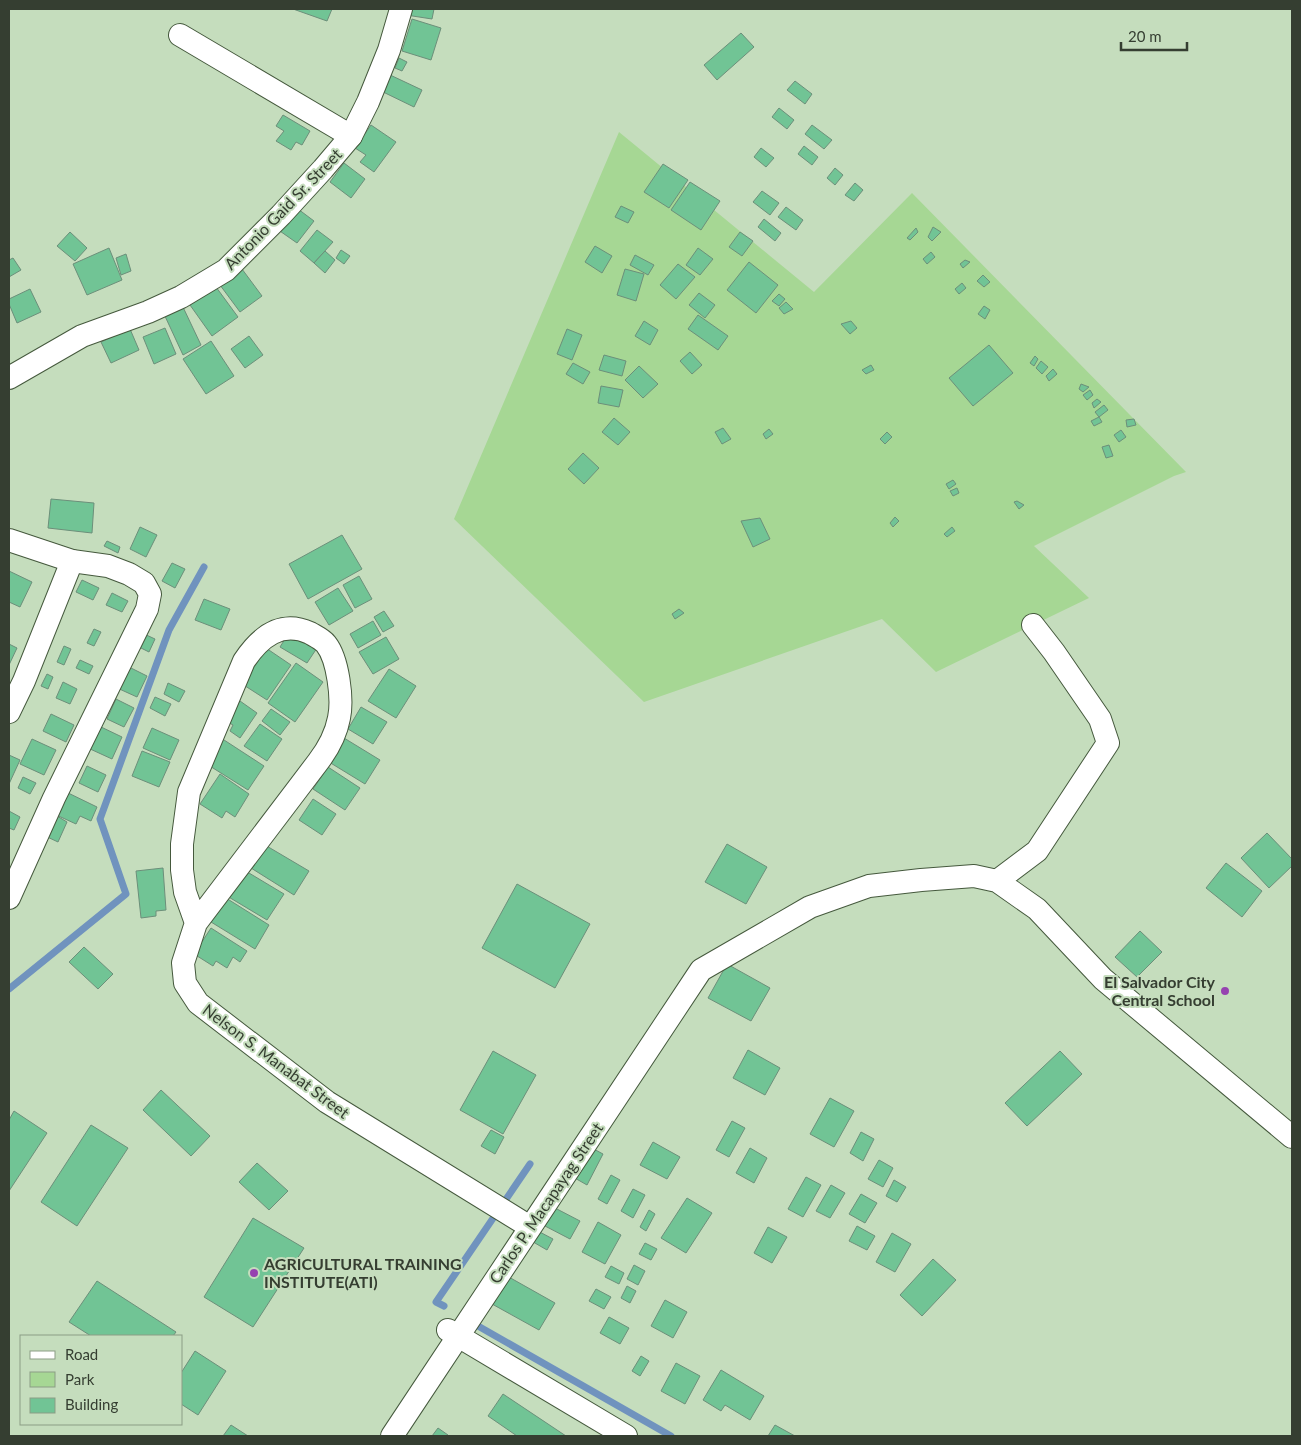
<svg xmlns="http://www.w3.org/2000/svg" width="1301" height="1445" font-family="Lato,sans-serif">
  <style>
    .green { fill: #a6d794 }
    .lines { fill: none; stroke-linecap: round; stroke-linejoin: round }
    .stream { stroke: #7093be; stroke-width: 7 }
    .building { fill: #71c495; stroke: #6c8f7a }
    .minor-casing { stroke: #45593d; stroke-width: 24 }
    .minor { stroke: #fff; stroke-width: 22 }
    .poi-dot { fill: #9642b0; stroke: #c5ddbd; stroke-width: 2 }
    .labels { text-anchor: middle; stroke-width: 4; stroke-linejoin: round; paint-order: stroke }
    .street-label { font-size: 16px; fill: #353e31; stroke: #c5ddbd }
    .poi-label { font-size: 16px; font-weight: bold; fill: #353e31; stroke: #c5ddbd; text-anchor: end }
  </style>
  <rect width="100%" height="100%" fill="#c5ddbd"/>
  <path class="green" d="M619,132L814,292L912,193L1186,472L1174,476L1034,546L1089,598L936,672L882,619L644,702L454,519Z"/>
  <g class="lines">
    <g class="stream">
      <path d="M9,989L126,894L100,819L169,630L204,567"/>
      <path d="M444,1306L436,1302L530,1164"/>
      <path d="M478,1326L671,1436"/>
    </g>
  </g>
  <g class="building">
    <path d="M293,9H332L327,21Z"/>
    <path d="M407,9H434L432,19L406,15Z"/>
    <path d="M412,19L441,28L431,60L402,51Z"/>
    <path d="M741,33L754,47L717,80L704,65Z"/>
    <path d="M399,58L407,62L402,71L395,68Z"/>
    <path d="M388,74L422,90L414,107L379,90Z"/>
    <path d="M795,81L812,94L805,104L787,90Z"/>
    <path d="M779,108L794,120L787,129L772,117Z"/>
    <path d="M283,115L310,131L302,145L296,142L291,150L276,141L284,131L276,126Z"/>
    <path d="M371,125L396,142L374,172L360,162L366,155L355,148Z"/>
    <path d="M812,125L832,140L824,149L805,134Z"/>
    <path d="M804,146L818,157L812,165L798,154Z"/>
    <path d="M761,148L774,158L766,167L754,157Z"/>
    <path d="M344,163L365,179L351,198L330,182Z"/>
    <path d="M663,164L688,180L669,208L644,192Z"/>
    <path d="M835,168L843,175L835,185L827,178Z"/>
    <path d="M690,182L720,201L701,230L671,210Z"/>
    <path d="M855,183L863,190L854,201L845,195Z"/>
    <path d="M762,191L779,203L770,215L753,202Z"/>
    <path d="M294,206L314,221L297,243L277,229Z"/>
    <path d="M621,206L634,212L628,223L615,217Z"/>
    <path d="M786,207L803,220L796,230L778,217Z"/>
    <path d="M764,219L781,233L775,241L758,227Z"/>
    <path d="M933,227L941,232L932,241L928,237Z"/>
    <path d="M916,228L918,232L910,240L907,238Z"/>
    <path d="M317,230L333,242L314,263L300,251Z"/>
    <path d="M70,232L87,248L75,261L57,246Z"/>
    <path d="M740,232L753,241L742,256L729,247Z"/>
    <path d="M595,246L612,256L602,273L585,262Z"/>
    <path d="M109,248L122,280L87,295L73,264Z"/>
    <path d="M698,248L713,259L700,275L686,265Z"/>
    <path d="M341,250L350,256L344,264L336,258Z"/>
    <path d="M325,251L335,260L325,273L314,263Z"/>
    <path d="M931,252L935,257L927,264L923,259Z"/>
    <path d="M126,254L131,271L121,275L116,258Z"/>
    <path d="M635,255L654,265L648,275L630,265Z"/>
    <path d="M13,258L21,270L9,277V260Z"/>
    <path d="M965,260L970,262L963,268L960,264Z"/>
    <path d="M749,262L778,285L756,313L727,290Z"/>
    <path d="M678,264L695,277L676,299L660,285Z"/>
    <path d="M239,265L262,296L240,312L217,281Z"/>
    <path d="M625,269L644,274L636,301L617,295Z"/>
    <path d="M983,275L990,282L984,287L977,281Z"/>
    <path d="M962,283L966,288L959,294L955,289Z"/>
    <path d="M216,287L238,317L212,336L190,305Z"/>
    <path d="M30,289L41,312L17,323L9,304V299Z"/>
    <path d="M699,293L715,305L705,318L689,305Z"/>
    <path d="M779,294L785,299L779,306L772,301Z"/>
    <path d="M786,302L793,309L784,314L779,308Z"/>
    <path d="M182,305L201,345L183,355L164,314Z"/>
    <path d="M984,306L990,310L985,319L978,314Z"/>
    <path d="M698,315L728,336L718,350L688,329Z"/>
    <path d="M644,321L658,330L650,345L635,336Z"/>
    <path d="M851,321L857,328L850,334L841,324Z"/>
    <path d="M165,328L176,354L154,364L143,337Z"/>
    <path d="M130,329L139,350L111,363L101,342Z"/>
    <path d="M567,329L582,335L572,360L557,354Z"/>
    <path d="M249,336L263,355L245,368L231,349Z"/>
    <path d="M211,341L234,376L206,394L183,359Z"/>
    <path d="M989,345L1013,373L973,406L949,378Z"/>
    <path d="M690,352L702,365L692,374L680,361Z"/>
    <path d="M604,355L626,361L622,376L599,370Z"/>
    <path d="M1035,356L1038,359L1034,366L1030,363Z"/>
    <path d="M1041,361L1048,367L1042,374L1036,368Z"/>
    <path d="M573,363L590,372L583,384L566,374Z"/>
    <path d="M871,365L874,370L866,374L862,370Z"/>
    <path d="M639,366L658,384L643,398L625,380Z"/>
    <path d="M1053,369L1057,374L1049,381L1046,376Z"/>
    <path d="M1081,384L1089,387L1083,392L1079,389Z"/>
    <path d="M601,386L623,390L619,407L598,403Z"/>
    <path d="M1090,390L1093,395L1087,400L1083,395Z"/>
    <path d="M1097,399L1101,402L1094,408L1092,403Z"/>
    <path d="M1104,405L1108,410L1099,417L1095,412Z"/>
    <path d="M1099,417L1102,422L1094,426L1091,421Z"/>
    <path d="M614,418L630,432L618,445L602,432Z"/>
    <path d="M1134,419L1136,425L1127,427L1126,420Z"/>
    <path d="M723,428L731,439L722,444L715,432Z"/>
    <path d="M769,429L773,434L766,439L763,434Z"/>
    <path d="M1121,430L1126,437L1119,442L1114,435Z"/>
    <path d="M887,432L892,437L885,444L880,439Z"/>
    <path d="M1109,445L1113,456L1106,458L1102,447Z"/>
    <path d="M583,453L599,468L584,484L568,469Z"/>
    <path d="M953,480L956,484L949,489L946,484Z"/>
    <path d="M957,488L959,493L953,496L950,491Z"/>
    <path d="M51,499L94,503L92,533L48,528Z"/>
    <path d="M1017,501L1024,505L1019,509L1014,502Z"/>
    <path d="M895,517L899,521L893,527L890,523Z"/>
    <path d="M760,518L770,539L753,547L741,521Z"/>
    <path d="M140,527L157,535L146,557L130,549Z"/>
    <path d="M952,527L955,531L947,537L944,534Z"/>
    <path d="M342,535L362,569L308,599L289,564Z"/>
    <path d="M107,541L120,547L118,553L104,546Z"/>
    <path d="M172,563L185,569L175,588L162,581Z"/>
    <path d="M9,571L32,582L20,607L9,602Z"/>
    <path d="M359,576L372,599L355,608L343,585Z"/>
    <path d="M82,580L99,588L93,600L76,592Z"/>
    <path d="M338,588L353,611L329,625L315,602Z"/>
    <path d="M112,593L128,601L122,612L106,605Z"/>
    <path d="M204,599L230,609L221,630L195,620Z"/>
    <path d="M679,609L684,613L675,619L672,614Z"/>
    <path d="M384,611L394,626L383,632L374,617Z"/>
    <path d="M373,621L381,635L358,648L350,634Z"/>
    <path d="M94,629L101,632L94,646L87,643Z"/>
    <path d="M290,631L317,648L307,663L280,647Z"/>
    <path d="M142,633L155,639L149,652L137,646Z"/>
    <path d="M386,637L399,659L373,674L359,652Z"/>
    <path d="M9,644L17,648L9,665Z"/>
    <path d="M64,646L71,649L64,665L57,662Z"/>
    <path d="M263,646L291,665L267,700L239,682Z"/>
    <path d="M80,660L93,666L89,674L76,668Z"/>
    <path d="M296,663L323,682L295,722L268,703Z"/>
    <path d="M125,665L147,676L137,697L115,687Z"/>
    <path d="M389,669L416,686L396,718L368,701Z"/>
    <path d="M47,674L53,677L48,689L41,686Z"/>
    <path d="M63,682L77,689L70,704L56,698Z"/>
    <path d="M168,683L185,691L179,702L164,694Z"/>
    <path d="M155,697L171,704L165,716L150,708Z"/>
    <path d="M116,699L134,708L124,727L107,719Z"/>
    <path d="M240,701L257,713L240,738L230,731L233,725L226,721Z"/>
    <path d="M361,707L387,722L373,744L348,729Z"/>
    <path d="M271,709L290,722L280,735L262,721Z"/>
    <path d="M51,714L74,725L66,742L43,731Z"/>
    <path d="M260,724L282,739L267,761L244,746Z"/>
    <path d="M99,726L122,737L112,759L88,748Z"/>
    <path d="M152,728L179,740L170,760L143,748Z"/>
    <path d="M221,738L264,766L248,790L205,763Z"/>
    <path d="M344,738L380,760L365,784L329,762Z"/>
    <path d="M32,739L56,750L44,775L20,764Z"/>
    <path d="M142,751L170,762L159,787L132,776Z"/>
    <path d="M9,755L20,760L9,784Z"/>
    <path d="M87,766L106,775L98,792L79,783Z"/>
    <path d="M328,767L360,788L345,810L313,789Z"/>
    <path d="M220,774L249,794L235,817L226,811L222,818L200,804Z"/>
    <path d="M23,777L36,783L30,794L18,788Z"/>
    <path d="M62,790L97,807L91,821L80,816L76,824L52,813Z"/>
    <path d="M313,799L336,814L322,835L299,820Z"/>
    <path d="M9,811L20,817L14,830L9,828Z"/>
    <path d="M52,813L67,822L58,842L41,834Z"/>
    <path d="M1267,833L1292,859V866L1269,888L1241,858Z"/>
    <path d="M727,844L767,867L746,904L705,882Z"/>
    <path d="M265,845L309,871L294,895L251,868Z"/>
    <path d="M1226,863L1262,891L1242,917L1206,888Z"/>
    <path d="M163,868L166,910L156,911V916L141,918L136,871Z"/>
    <path d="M244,870L284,894L267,920L227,896Z"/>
    <path d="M517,884L590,924L555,988L482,948Z"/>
    <path d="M226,898L269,925L255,949L211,922Z"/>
    <path d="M211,928L247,951L240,962L233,957L227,968L216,961L213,966L194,954Z"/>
    <path d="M1140,931L1162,952L1137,977L1115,957Z"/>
    <path d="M84,947L113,974L98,989L69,962Z"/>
    <path d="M727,964L770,988L751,1021L708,998Z"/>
    <path d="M748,1050L780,1068L765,1095L733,1078Z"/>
    <path d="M493,1051L536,1075L503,1134L460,1110Z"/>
    <path d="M1060,1051L1082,1074L1027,1126L1005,1103Z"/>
    <path d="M161,1090L210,1136L191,1156L143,1110Z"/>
    <path d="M830,1098L854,1111L834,1147L810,1134Z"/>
    <path d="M14,1111L47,1133L9,1191V1120Z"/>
    <path d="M732,1121L745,1128L729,1157L716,1150Z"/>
    <path d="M91,1125L128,1148L77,1226L41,1202Z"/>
    <path d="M491,1130L504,1137L495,1154L481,1146Z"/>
    <path d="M861,1132L874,1139L863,1161L850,1153Z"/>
    <path d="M653,1142L680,1157L667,1179L640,1165Z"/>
    <path d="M590,1147L603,1154L587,1185L573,1177Z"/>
    <path d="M750,1148L767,1158L754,1183L736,1173Z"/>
    <path d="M879,1160L893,1168L883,1187L868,1179Z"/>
    <path d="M257,1163L288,1191L269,1210L239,1182Z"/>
    <path d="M611,1175L620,1180L607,1204L598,1199Z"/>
    <path d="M806,1177L821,1185L803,1217L788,1209Z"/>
    <path d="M894,1180L906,1187L897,1202L886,1196Z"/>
    <path d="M831,1185L845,1193L830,1218L816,1211Z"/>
    <path d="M633,1189L645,1195L633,1218L621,1211Z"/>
    <path d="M861,1194L877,1203L865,1223L849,1214Z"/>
    <path d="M687,1198L712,1213L686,1253L661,1238Z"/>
    <path d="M555,1208L580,1221L570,1239L545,1226Z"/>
    <path d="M649,1210L655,1214L646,1231L640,1227Z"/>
    <path d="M253,1218L304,1248L253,1327L204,1297Z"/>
    <path d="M598,1222L621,1235L605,1264L582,1252Z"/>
    <path d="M857,1226L875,1236L867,1250L849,1241Z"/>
    <path d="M768,1227L787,1237L772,1263L754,1253Z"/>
    <path d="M534,1229L553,1239L547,1250L528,1239Z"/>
    <path d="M892,1233L911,1244L895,1272L876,1262Z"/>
    <path d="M645,1243L657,1249L651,1260L639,1254Z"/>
    <path d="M933,1259L956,1280L922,1316L900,1295Z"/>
    <path d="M634,1265L645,1271L638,1285L627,1279Z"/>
    <path d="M611,1266L624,1273L619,1284L605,1277Z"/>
    <path d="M507,1276L555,1303L539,1330L492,1304Z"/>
    <path d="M97,1281L176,1332L173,1336H91L69,1322Z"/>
    <path d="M627,1286L636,1291L630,1303L621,1298Z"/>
    <path d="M596,1289L611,1297L604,1309L589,1301Z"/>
    <path d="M665,1300L687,1312L673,1338L651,1326Z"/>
    <path d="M609,1317L629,1328L620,1344L600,1333Z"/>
    <path d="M195,1351L226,1371L198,1415L181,1404V1373Z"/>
    <path d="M641,1356L649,1361L640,1376L632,1371Z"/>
    <path d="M676,1363L700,1376L685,1404L661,1391Z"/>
    <path d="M721,1370L764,1396L750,1420L725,1405L721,1411L703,1400Z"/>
    <path d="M503,1394L566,1436H517L488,1416Z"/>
    <path d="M231,1425L248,1436H223Z"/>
    <path d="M775,1425L795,1436H768Z"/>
    <path d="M438,1428L448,1435L447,1436H432Z"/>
  </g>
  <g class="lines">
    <g class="minor-casing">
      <g id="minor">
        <path d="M180,35L351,136"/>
        <path d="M9,378L82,336L148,312L181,297L226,270L281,215L323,169L351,136L368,102L389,50L401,9"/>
        <path d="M9,540L72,561L108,566L129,574L144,583L150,594L147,609L54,798L9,898"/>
        <path d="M9,712L24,681L72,561"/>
        <path d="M997,881L1037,851L1108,743L1100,719L1054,652L1033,625"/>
        <path d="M196,923L185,892L182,870V844L189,792L244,661C260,637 281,620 310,633C315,636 322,639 326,644C338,659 343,699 339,718C336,734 328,749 318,762L196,923L183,963L185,983L198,1003L327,1102L530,1227"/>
        <path d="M448,1330L626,1436"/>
        <path d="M392,1436L701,970L810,907L869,886L921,880L974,876L997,881L1037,909L1103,979L1292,1137"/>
      </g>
    </g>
    <use href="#minor" class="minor"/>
  </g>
  <g class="poi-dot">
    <circle cx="1225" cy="991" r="5"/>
    <circle cx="254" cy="1273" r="5"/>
  </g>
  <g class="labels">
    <g class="street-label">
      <text transform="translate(283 209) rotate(-46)" y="6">Antonio Gaid Sr. Street</text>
      <text transform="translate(276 1061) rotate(37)" y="6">Nelson S. Manabat Street</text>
      <text transform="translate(546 1203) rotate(-56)" y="6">Carlos P. Macapayag Street</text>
    </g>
    <g class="poi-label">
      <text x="1215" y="988">El Salvador City<tspan x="1215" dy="18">Central School</tspan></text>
      <text x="264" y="1270" text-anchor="start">AGRICULTURAL TRAINING<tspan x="264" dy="18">INSTITUTE(ATI)</tspan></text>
    </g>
  </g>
  <rect width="1301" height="1445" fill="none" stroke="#353e31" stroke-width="20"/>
  <rect x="20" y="1335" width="162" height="90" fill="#c5ddbd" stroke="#8b9d85"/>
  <rect x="30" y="1351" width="25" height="8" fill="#ffffff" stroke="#8b9d85"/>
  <text x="65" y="1360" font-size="15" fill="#353e31">Road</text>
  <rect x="30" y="1372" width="25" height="15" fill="#a6d794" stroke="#8b9d85"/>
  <text x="65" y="1385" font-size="15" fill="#353e31">Park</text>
  <rect x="30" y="1398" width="25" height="15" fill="#71c495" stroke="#8b9d85"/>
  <text x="65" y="1410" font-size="15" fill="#353e31">Building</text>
  <path d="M1121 42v8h66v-8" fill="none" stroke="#353e31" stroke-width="2.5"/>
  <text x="1128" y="42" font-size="15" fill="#353e31" stroke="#c5ddbd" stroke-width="4" paint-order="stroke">20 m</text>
</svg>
